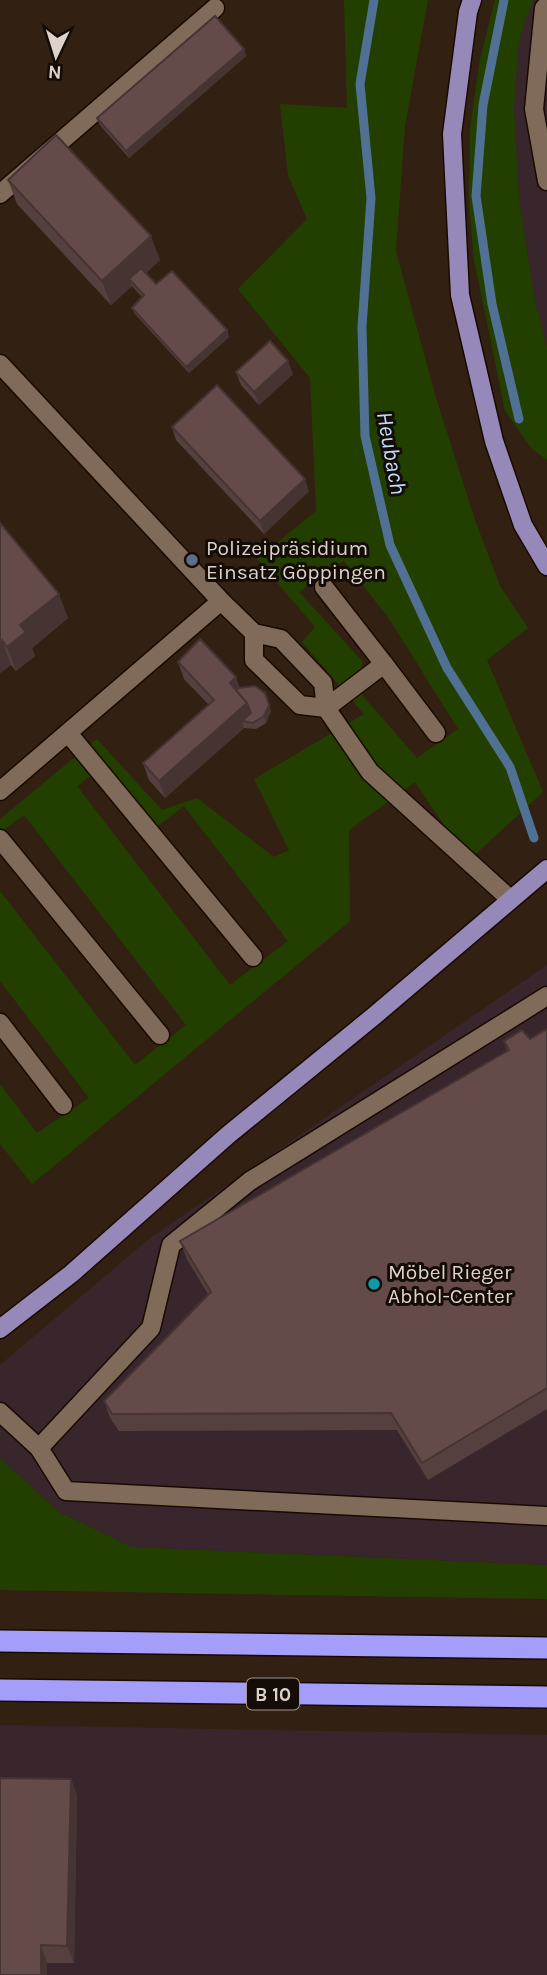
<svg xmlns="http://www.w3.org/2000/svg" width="547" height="1975" font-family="Karla,sans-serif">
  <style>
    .commercial { fill: #39262d }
    .green { fill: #233f00; fill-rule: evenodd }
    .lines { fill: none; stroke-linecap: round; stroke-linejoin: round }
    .stream { stroke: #517194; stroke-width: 9 }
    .minor-casing { stroke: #190a01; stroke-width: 21 }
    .major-casing { stroke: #190a01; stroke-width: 21 }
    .highway-casing { stroke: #190a01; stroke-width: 24 }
    .minor { stroke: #806b5b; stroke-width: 18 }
    .major { stroke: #9689ba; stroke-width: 18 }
    .highway { stroke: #a59dfa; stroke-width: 21 }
    .wall { fill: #56403f }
    .shaded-wall { fill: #463433 }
    .building { fill: #644a49; stroke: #463433; stroke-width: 2 }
    .service-dot { fill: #5c6f8a; stroke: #140c07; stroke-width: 2.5 }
    .culture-dot { fill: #0f9aa8; stroke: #140c07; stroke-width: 2.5 }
    .labels { text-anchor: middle; stroke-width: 6; stroke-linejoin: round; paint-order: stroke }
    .shield { fill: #140c07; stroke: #a1978f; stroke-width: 2 }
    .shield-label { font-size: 19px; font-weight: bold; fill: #ddd2c9 }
    .poi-label { font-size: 21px; fill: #ddd2c9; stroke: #140c07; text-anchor: start }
    .water-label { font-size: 23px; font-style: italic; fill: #bfdafa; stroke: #140c07 }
  </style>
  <rect width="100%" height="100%" fill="#322113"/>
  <g class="commercial">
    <path d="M534,0H547V347L534,296L519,198L514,108L518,50L524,23Z"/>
    <path d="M547,965V1565L132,1547L59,1512L0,1458V1365L149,1239Z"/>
    <path d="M0,1725L547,1735V1975H0Z"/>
  </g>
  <g class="green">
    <path d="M344,0H428L405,126L396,251L436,398L475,520L500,586L528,628L487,660L543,792L468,861L415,782L349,830L350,921L32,1184L0,1144V1084L37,1133L89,1098L0,981V891L135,1065L186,1025L24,815L0,833V819L97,739L162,810L197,798L274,857L289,850L254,779L364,714L302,642L315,627L257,559L316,511L310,378L238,289L307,219L288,175L280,104L347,108ZM344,561L390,620L458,729L417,758L363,696L362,661L299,592ZM101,768L150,832L184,806L288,941L230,985L77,786Z"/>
    <path d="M495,0H534L524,23L518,50L514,108L519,198L534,296L547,347V460L531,448L505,411L474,260L469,206L470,129L480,59Z"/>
    <path d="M0,1458L59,1512L132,1547L547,1565V1599L0,1590Z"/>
  </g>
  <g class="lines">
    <g class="stream">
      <path d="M374,0L360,84L371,198L362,327L365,436L390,545L447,668L510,767L534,838"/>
      <path d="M504,0L483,105L476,196L492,304L519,419"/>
    </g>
    <g class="minor-casing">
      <g id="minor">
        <path d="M547,5L544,8L534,109L547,181"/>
        <path d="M0,194L215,8"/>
        <path d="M0,364L221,601L254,633L281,639L323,683L326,708L370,772L510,899"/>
        <path d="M324,587L384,664"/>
        <path d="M254,633V660L300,705L326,708L384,664L436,733"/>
        <path d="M68,733L253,957"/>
        <path d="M0,791L221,601"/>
        <path d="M0,839L160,1035"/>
        <path d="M0,1023L63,1105"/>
        <path d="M0,1412L39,1448L66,1491L547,1516"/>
        <path d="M39,1448L151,1328L171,1245L250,1181L547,996"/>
      </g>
    </g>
    <g class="major-casing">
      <g id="major">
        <path d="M472,0L468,12L452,134L460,295L494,441L523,525L547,566"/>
        <path d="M0,1329L71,1274L228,1135L374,1016L547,869"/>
      </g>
    </g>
    <g class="highway-casing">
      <g id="highway">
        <path d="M0,1641L547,1648"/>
        <path d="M0,1690L547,1697"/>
      </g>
    </g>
    <use href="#minor" class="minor"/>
    <use href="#major" class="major"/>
    <use href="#highway" class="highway"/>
  </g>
  <g class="wall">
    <path d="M244,49L246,56L129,158L100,125L97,118Z"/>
    <path d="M8,180L160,260L146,273L156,284L227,330L229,337L189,373L135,314L132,308L142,297L132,286L111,305L17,204Z"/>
    <path d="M236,372L293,374L259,405L241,385Z"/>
    <path d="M172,427L309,491L264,534L176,440Z"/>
    <path d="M0,523L68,618L32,648L35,656L16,671L11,665L0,673Z"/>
    <path d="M178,662L239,688L271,711L266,723L256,729L244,728L165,798L149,780L143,763L209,705L184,679Z"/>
    <path d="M547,1029V1409L428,1480L397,1430L119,1431L110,1418L104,1401L208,1294L187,1259L180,1241L507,1051L504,1041L530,1039Z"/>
    <path d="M71,1779L77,1796L74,1963H47V1975H0Z"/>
  </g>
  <g class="shaded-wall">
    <path d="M244,49L246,56L129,158L126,151Z"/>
    <path d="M151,236L160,260L134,284L129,279L132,286L111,305L102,281Z"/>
    <path d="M227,330L229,337L189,373L186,367Z"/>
    <path d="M288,361L293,374L259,405L254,392Z"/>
    <path d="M305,479L309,491L264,534L260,521Z"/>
    <path d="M59,594L68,618L32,648L35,656L16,671L7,647L20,625Z"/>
    <path d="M2,640L11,665L0,673V642Z"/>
    <path d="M236,677L242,694L238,698L230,683Z"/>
    <path d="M265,693L271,711L266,723L264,716Z"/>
    <path d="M247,703L254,720L242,721L244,728L165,798L159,781Z"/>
    <path d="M71,1779L77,1796L74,1963L67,1946Z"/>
    <path d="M41,1945L47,1963V1975H41Z"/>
  </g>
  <g class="building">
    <path d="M215,16L244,49L126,151L97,118Z"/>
    <path d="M56,135L151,236L102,281L8,180Z"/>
    <path d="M141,268L156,284L172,271L227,330L186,367L132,308L144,295L129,279Z"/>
    <path d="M270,341L288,361L254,392L236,372Z"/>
    <path d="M217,385L305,479L260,521L172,427Z"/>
    <path d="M0,523L59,594L20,625L26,632L7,647L2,640L0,642Z"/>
    <path d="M200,639L236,677L230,683L247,703L159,781L143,763L214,700L178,662Z"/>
    <path d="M255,686L265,693L269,705L264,716L253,723L242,721L251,713L247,703L236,690L239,688Z"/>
    <path d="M547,1029V1388L422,1463L391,1413L112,1414L104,1401L211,1292L180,1241L509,1050L504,1041L522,1030L530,1039Z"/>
    <path d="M0,1778L71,1779L67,1946L41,1945V1975H0Z"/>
  </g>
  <circle class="service-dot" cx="192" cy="560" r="7"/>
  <circle class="culture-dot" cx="374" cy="1284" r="7"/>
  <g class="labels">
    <rect class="shield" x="247" y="1678.5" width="52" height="31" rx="5"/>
    <g class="shield-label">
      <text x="273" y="1701">B 10</text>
    </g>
    <g class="poi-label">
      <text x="206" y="555">Polizeipräsidium<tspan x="206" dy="24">Einsatz Göppingen</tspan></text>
      <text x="388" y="1279">Möbel Rieger<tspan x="388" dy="24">Abhol-Center</tspan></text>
    </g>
    <g class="water-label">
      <text transform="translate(392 453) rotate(80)" y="8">Heubach</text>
    </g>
  </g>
  <g transform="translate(56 56) rotate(184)" stroke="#140c07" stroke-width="5" paint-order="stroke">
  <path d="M0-5L12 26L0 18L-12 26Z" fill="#ddd2c9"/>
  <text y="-10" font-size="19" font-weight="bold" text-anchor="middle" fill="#ddd2c9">N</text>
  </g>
</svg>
